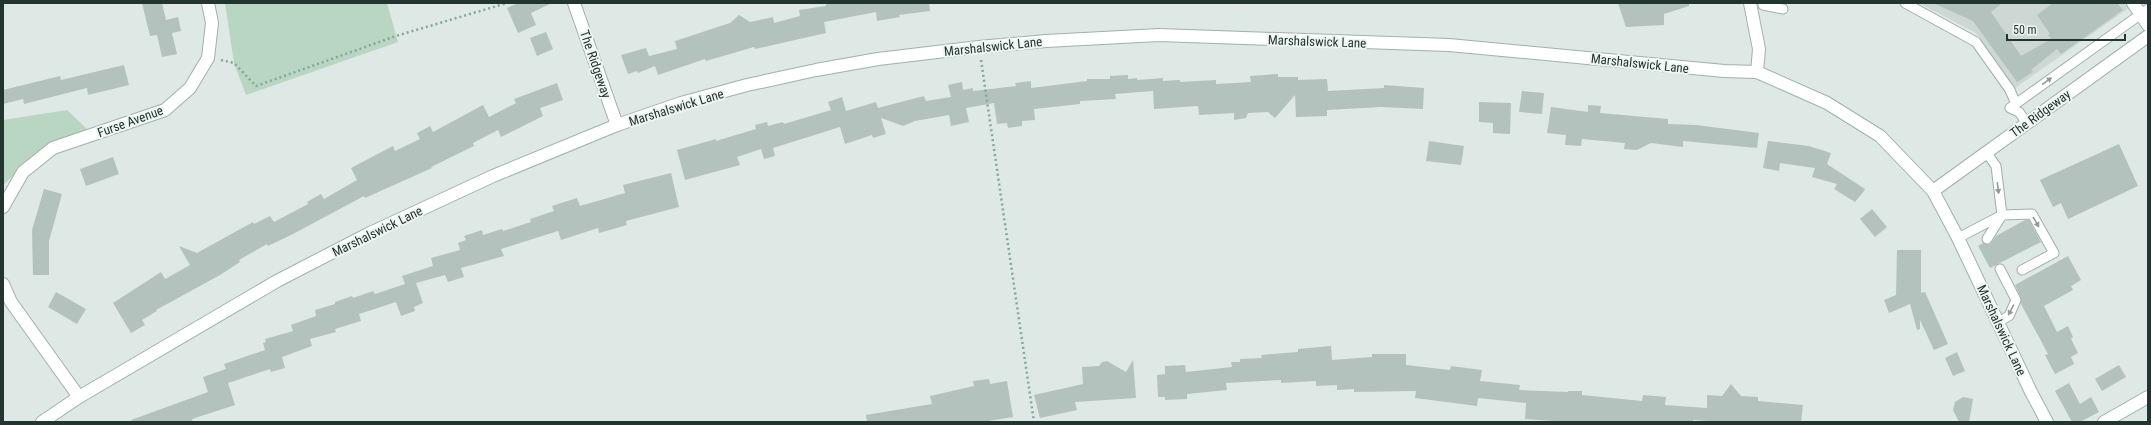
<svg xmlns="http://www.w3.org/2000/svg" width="2151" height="425" font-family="'Roboto Condensed',sans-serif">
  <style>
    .built { fill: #cdd7d3 }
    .green { fill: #b9d6c3 }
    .building { fill: #b4c2bd }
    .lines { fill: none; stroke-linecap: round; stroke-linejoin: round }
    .lane-casing { stroke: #a2afab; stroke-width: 11 }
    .street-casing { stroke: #a2afab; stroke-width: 14 }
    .secondary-casing { stroke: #9fb2ac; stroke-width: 14 }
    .path { stroke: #82a79e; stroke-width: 2.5; stroke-dasharray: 2 3; stroke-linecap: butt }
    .lane { stroke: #fff; stroke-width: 9 }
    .street { stroke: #fff; stroke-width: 12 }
    .secondary { stroke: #fff; stroke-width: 12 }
    .oneway { fill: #909a98 }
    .labels { text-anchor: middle; stroke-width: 4; stroke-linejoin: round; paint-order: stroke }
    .street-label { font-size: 13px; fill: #223531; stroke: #eef5f2 }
  </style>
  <rect width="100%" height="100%" fill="#dee8e4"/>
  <path class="built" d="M1919,3H2136L2015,88L1976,33Z"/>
  <g class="green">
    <path d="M225,3H387L398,42L246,95L234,63Z"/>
    <path d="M67,110L88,130L46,146L3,185V120Z"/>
  </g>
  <g class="building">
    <path d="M142,3H162L166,20L178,17L181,31L172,33L177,54L162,57L157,35L150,36Z"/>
    <path d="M518,3H552L531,13L536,25L518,33L507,8Z"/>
    <path d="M826,3H929L930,11L899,15L900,17L877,21L876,12L824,22L826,33L755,49L754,47L706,61L705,59L658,75L655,66L638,73L637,71L628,74L621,55L646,48L649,56L677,49L675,41L730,23L739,15L750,22L773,17L774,23L800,16L799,10L826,6Z"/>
    <path d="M1618,3H1689V6L1664,14V25L1626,27Z"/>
    <path d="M1933,3H2002L1991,12L2021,56L2051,39L2048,35L2050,34L2037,15L2053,3H2117L2123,10L2061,54L2057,49L2031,70L2033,72L2017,82L1973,21Z"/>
    <path d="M546,32L553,49L537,56L530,38Z"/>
    <path d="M124,65L129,85L88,95L87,88L24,104L23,99L3,104V90L60,76L61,80Z"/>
    <path d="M1278,74V77H1298V80L1327,79L1328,91L1384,88V85L1424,88L1423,109L1381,107L1327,110V116L1296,117L1295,95L1275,118L1268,112L1248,113L1246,118L1234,120V113L1199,115L1198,106L1154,109L1153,91L1115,94L1116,99L1080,101V104L1034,109L1035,120L1022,121V126L1008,128L1007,123L997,124L994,103L966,108L969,122L951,126L949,115L915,121L903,126L881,118L886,134L873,138L872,135L845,144L840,127L773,148L775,156L764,159L761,149L737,157L740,165L685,180L677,150L716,139V141L756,129L755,125L767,122L768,126L783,122L784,124L831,110L828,102L842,97L846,111L876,102L878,108L924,96L926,101L951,97L948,85L962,82L963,90L973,88V91L1016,86L1015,83L1031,81V88L1087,81V79H1110V76L1128,75V79L1137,78V80L1163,78V81L1180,80V82L1216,80V84L1251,82L1250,76Z"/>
    <path d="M557,83L563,100L540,108L543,116L501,137L498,130L473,143L474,146L431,167L432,168L365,198L364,196L293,234L268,246L267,244L239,260L240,262L220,275L156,310L157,311L142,320L145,325L131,333L113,303L161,272L165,279L190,265L179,246L197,253L253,222L254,224L270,216L274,222L308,204L307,202L321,194L324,199L357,180L351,168L393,146L395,151L420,139L417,133L430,126L433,132L483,105L489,117L516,103L514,99Z"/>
    <path d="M1522,91L1544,93L1542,114L1519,112Z"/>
    <path d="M1479,102L1511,103L1510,134L1493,133V123L1479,122Z"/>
    <path d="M1588,105L1601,106L1600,113L1668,119V124L1696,125L1759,133L1757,148L1683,141V147L1651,143L1637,150L1624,149L1625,143L1582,139L1581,146L1565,145L1566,135L1547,133L1551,107L1588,112Z"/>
    <path d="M1429,141L1464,146L1461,165L1426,161Z"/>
    <path d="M1768,141L1809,146L1831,153L1827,164L1865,189L1864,191L1855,202L1834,189L1837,184L1812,177L1815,168L1780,163L1779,171L1763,168Z"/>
    <path d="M2119,144L2138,186L2068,219L2061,203L2053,207L2040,180Z"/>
    <path d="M113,157L119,174L86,186L80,169Z"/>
    <path d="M671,173L679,207L626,221L627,225L599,233L598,228L561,240L558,231L501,249L504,256L461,268L464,277L448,282L445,275L416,283L423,303L414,307L415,311L401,316L396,302L359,314L361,321L335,329L336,332L310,339L312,346L282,357L285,368L271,372L270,369L228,383L235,405L192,419L193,422H132L131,420L208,392L203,377L226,369L224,364L265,350L263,343L266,342L265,339L293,331L291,325L316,316L315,310L335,304V302L352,296L353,298L373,291L375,294L405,284L402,276L433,266L431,258L460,250L458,243L466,240L464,236L482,230L483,235L502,229L503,231L531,222L530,219L554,211L552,206L577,198L580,206L625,193L623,185Z"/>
    <path d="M44,189L62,194L49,241V275H33L32,230Z"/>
    <path d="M1872,209L1887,227L1875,237L1860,219Z"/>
    <path d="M2025,220H2029L2041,242L1990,268L1978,246L1983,243L1990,244L1996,236Z"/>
    <path d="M1897,250H1921V293L1925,292L1948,344L1934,350L1920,320V329L1917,330L1910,304L1889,313L1884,300L1896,295Z"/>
    <path d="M2068,256L2081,280L2071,286L2073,290L2044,306L2057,332L2068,326L2073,337L2071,339L2078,353L2071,357L2074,364L2055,374L2045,355L2048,354L2021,304V298L2015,285Z"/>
    <path d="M56,292L86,309L77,324L48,307Z"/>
    <path d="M1331,346L1332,360L1372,357V354H1406V365L1450,370L1451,366L1482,370L1480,381L1520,385L1519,390L1568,392V391H1582V395L1642,401L1643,395L1666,397L1665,405L1707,408V395L1722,396L1731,384L1741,396L1758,397V401L1803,405L1801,422H1723L1693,420V422H1567L1525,419L1526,403L1478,398L1477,406L1415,398L1416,391L1354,392V389L1337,390V385L1316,386V381L1281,383V380L1226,383L1227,390L1187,394V399L1165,400V397H1158L1157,375L1165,374V366L1185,365L1186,372L1232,367L1231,362H1240V359L1262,358L1261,355L1298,352V349Z"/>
    <path d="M1957,352L1965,371L1953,376L1945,358Z"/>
    <path d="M1133,360L1136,398L1075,402L1077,410L1040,418L1034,395L1083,384L1082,367L1099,366L1102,362L1107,361L1126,372Z"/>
    <path d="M2119,365L2126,377L2102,391L2095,379Z"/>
    <path d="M989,379L990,384L1007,381L1013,417L982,422H867L866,415L932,404L930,396L974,386L973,381Z"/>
    <path d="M2069,383L2080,404L2091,397L2099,412L2080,422H2072L2055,391Z"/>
    <path d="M1963,397L1973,399L1969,422H1959L1953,410L1955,402Z"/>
  </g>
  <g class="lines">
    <g class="lane-casing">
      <g id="lane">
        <path d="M1905,3L1976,42L2010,90L2016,104"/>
        <path d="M1763,5L1783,9"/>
        <path d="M2027,123L2019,112L2010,108L2148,9"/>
        <path d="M1986,152L1996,166L2002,215L1987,239"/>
        <path d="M1958,238L2002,215L2032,214L2054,253L2022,270"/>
        <path d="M1998,322L2009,316L2016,300L2000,269"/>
      </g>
    </g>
    <g class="street-casing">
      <g id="street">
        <path d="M574,3L617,125"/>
        <path d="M1750,3L1759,49L1757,72"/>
        <path d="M2133,3L2148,25"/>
        <path d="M1933,191L2148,36"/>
        <path d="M3,207L23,172L53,148L165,110L190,88L208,58L212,23L208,3"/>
        <path d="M3,284L11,302L79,397"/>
        <path d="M2104,422L2148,397"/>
      </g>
    </g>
    <g class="secondary-casing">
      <path id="secondary" d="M42,422L79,397L277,281L368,234L493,176L617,125L681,103L747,85L816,70L878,59L979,47L1046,41L1159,35L1449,45L1724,71L1757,72L1827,103L1880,136L1933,191L1958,238L2031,392L2047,422"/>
    </g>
    <g class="path">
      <path d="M221,60L234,63L256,86L396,36L507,3"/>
      <path d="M981,60L1034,422"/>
    </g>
    <use href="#lane" class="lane"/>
    <use href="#street" class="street"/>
    <use href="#secondary" class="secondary"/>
  </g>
  <defs><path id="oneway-solid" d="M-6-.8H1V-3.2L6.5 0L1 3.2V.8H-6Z"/></defs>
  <g class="oneway">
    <use href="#oneway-solid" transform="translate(2047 81) rotate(-36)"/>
    <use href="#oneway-solid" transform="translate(1998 188) rotate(83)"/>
    <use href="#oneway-solid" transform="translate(2036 222) rotate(60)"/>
    <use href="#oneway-solid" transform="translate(2011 310) rotate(118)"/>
  </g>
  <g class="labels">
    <g class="street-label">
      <text transform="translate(1317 41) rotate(2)" y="5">Marshalswick Lane</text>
      <text transform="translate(993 46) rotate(-6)" y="5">Marshalswick Lane</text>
      <text transform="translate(1640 63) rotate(6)" y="5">Marshalswick Lane</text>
      <text transform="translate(596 64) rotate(71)" y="5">The Ridgeway</text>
      <text transform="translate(676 107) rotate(-17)" y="5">Marshalswick Lane</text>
      <text transform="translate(2040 113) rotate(-36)" y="5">The Ridgeway</text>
      <text transform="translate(130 121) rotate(-20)" y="5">Furse Avenue</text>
      <text transform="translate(377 231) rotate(-26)" y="5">Marshalswick Lane</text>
      <text transform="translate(2002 330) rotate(65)" y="5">Marshalswick Lane</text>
    </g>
  </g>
  <rect width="2151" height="425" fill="none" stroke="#223531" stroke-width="8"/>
  <path d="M2007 34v6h118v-6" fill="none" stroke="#223531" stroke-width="2"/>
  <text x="2013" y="34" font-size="12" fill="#223531" stroke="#eef5f2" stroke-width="3" paint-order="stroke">50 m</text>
</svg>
